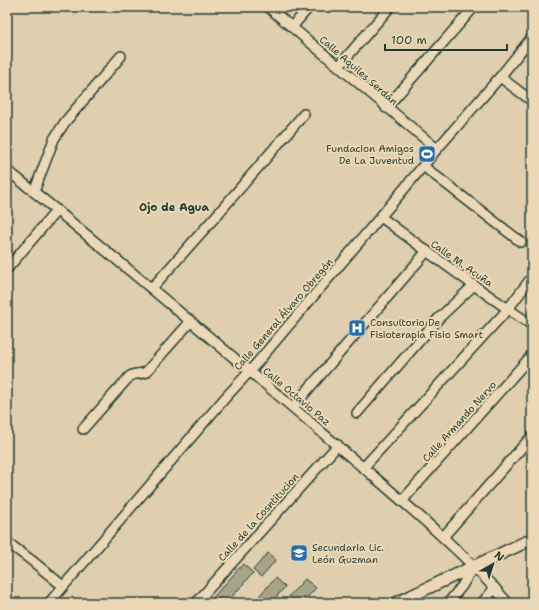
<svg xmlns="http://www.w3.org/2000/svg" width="539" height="610" font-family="'Shantell Sans',sans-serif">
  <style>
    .building { fill: #a7a48a; stroke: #1f3d34 }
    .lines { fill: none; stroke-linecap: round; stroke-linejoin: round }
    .minor-casing { stroke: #1f3d34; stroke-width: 12 }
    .tertiary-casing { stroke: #1f3d34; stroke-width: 14 }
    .minor { stroke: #ecd8b6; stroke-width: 9 }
    .tertiary { stroke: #ecd8b6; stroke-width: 11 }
    .labels { text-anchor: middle; stroke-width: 4; stroke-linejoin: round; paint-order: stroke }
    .street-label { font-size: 10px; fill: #1f3d34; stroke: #ecd8b6 }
    .poi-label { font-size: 10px; fill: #1f3d34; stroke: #ecd8b6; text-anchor: start }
    .neighbourhood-label { font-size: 11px; font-weight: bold; fill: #1f3d34; stroke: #ecd8b6 }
  </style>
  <rect width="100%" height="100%" fill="#e0cfae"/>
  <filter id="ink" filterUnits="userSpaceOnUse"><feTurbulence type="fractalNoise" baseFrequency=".025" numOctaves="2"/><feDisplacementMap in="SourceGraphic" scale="8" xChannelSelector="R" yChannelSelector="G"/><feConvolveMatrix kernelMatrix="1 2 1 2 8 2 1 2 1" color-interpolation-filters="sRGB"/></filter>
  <g filter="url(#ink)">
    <g class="building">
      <path d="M268,553L276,560L261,577L253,570Z"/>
      <path d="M243,564L253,573L230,599L234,603H208Z"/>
      <path d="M275,578L285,587L271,603H253Z"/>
      <path d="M305,579L316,588L302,603H297L289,596Z"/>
    </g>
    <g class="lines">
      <g class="minor-casing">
        <g id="minor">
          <path d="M268,7L437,149"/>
          <path d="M292,27L309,7"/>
          <path d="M339,66L390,7"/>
          <path d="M500,77L532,101"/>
          <path d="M386,108L474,7"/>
          <path d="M423,166L521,242"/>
          <path d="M7,170C108,251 206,334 304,417C324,434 344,452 365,469C414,511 465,554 508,603"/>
          <path d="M34,192L54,139L65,122L121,56"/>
          <path d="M381,217C430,254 480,291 532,325"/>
          <path d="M7,269L57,210"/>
          <path d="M152,288L216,216L304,114"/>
          <path d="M293,407L427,251"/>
          <path d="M357,413L439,318L474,285"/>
          <path d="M83,429L129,377C134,372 141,375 146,372L191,321"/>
          <path d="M363,468L508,309L532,277"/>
          <path d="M402,501L532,355"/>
          <path d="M443,537L532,436"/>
          <path d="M7,542L31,560L63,586"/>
          <path d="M49,603L225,398L250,371L404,189L437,149L500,77L532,37"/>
          <path d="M196,603L338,445"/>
          <path d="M448,603L462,586L473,567"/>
          <path d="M482,603L495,588"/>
        </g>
      </g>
      <g class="tertiary-casing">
        <path id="tertiary" d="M396,603L532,539"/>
      </g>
      <use href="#minor" class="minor"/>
      <use href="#tertiary" class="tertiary"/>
    </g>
  </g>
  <defs>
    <g id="stadium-square" transform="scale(0.9)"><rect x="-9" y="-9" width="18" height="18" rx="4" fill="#1f6fb2" stroke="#ecd8b6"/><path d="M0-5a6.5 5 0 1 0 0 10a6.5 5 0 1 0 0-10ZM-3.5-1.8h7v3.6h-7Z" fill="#fff"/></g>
    <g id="hospital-square" transform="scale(0.9)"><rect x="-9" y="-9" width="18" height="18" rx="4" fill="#1f6fb2" stroke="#ecd8b6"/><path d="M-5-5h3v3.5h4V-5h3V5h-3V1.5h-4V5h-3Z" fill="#fff"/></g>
    <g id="school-square" transform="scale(0.9)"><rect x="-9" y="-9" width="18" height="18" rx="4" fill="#1f6fb2" stroke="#ecd8b6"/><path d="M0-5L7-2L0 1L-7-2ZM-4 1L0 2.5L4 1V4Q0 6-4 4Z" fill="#fff"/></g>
  </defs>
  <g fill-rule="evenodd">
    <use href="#stadium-square" x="427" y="154"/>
    <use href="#hospital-square" x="357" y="328"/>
    <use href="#school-square" x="299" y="553"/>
  </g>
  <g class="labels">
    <g class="street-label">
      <text transform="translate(359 70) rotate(41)" y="4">Calle Aquiles Serdán</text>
      <text transform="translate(462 263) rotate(35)" y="4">Calle M. Acuña</text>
      <text transform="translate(283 314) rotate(-49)" y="4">Calle General Álvaro Obregón</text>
      <text transform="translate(297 396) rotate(40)" y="4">Calle Octavio Paz</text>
      <text transform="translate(459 421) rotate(-48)" y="4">Calle Armando Nervo</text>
      <text transform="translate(258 517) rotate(-48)" y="4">Calle de la Cosntitucion</text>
    </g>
    <g class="poi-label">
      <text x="414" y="152" text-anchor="end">Fundacion Amigos<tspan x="414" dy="12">De La Juventud</tspan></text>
      <text x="370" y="326">Consultorio De<tspan x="370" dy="12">Fisioterapia Fisio Smart</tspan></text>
      <text x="312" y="551">Secundaria Lic.<tspan x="312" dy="12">León Guzman</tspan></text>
    </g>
    <g class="neighbourhood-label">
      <text x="174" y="211">Ojo de Agua</text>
    </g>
  </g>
  <rect width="539" height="610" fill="none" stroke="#ecd8b6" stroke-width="24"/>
  <rect x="12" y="12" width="515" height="586" fill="none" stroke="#1f3d34" stroke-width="1.5" filter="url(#ink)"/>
  <g transform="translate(493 564) rotate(39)" stroke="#ecd8b6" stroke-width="3" paint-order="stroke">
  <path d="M0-3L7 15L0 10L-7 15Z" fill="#1f3d34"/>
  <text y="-6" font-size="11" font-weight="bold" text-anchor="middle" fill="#1f3d34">N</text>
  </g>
  <path d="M385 44v6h122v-6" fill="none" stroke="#1f3d34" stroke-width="2"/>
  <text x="391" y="44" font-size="12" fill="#1f3d34" stroke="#ecd8b6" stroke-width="3" paint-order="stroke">100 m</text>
</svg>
